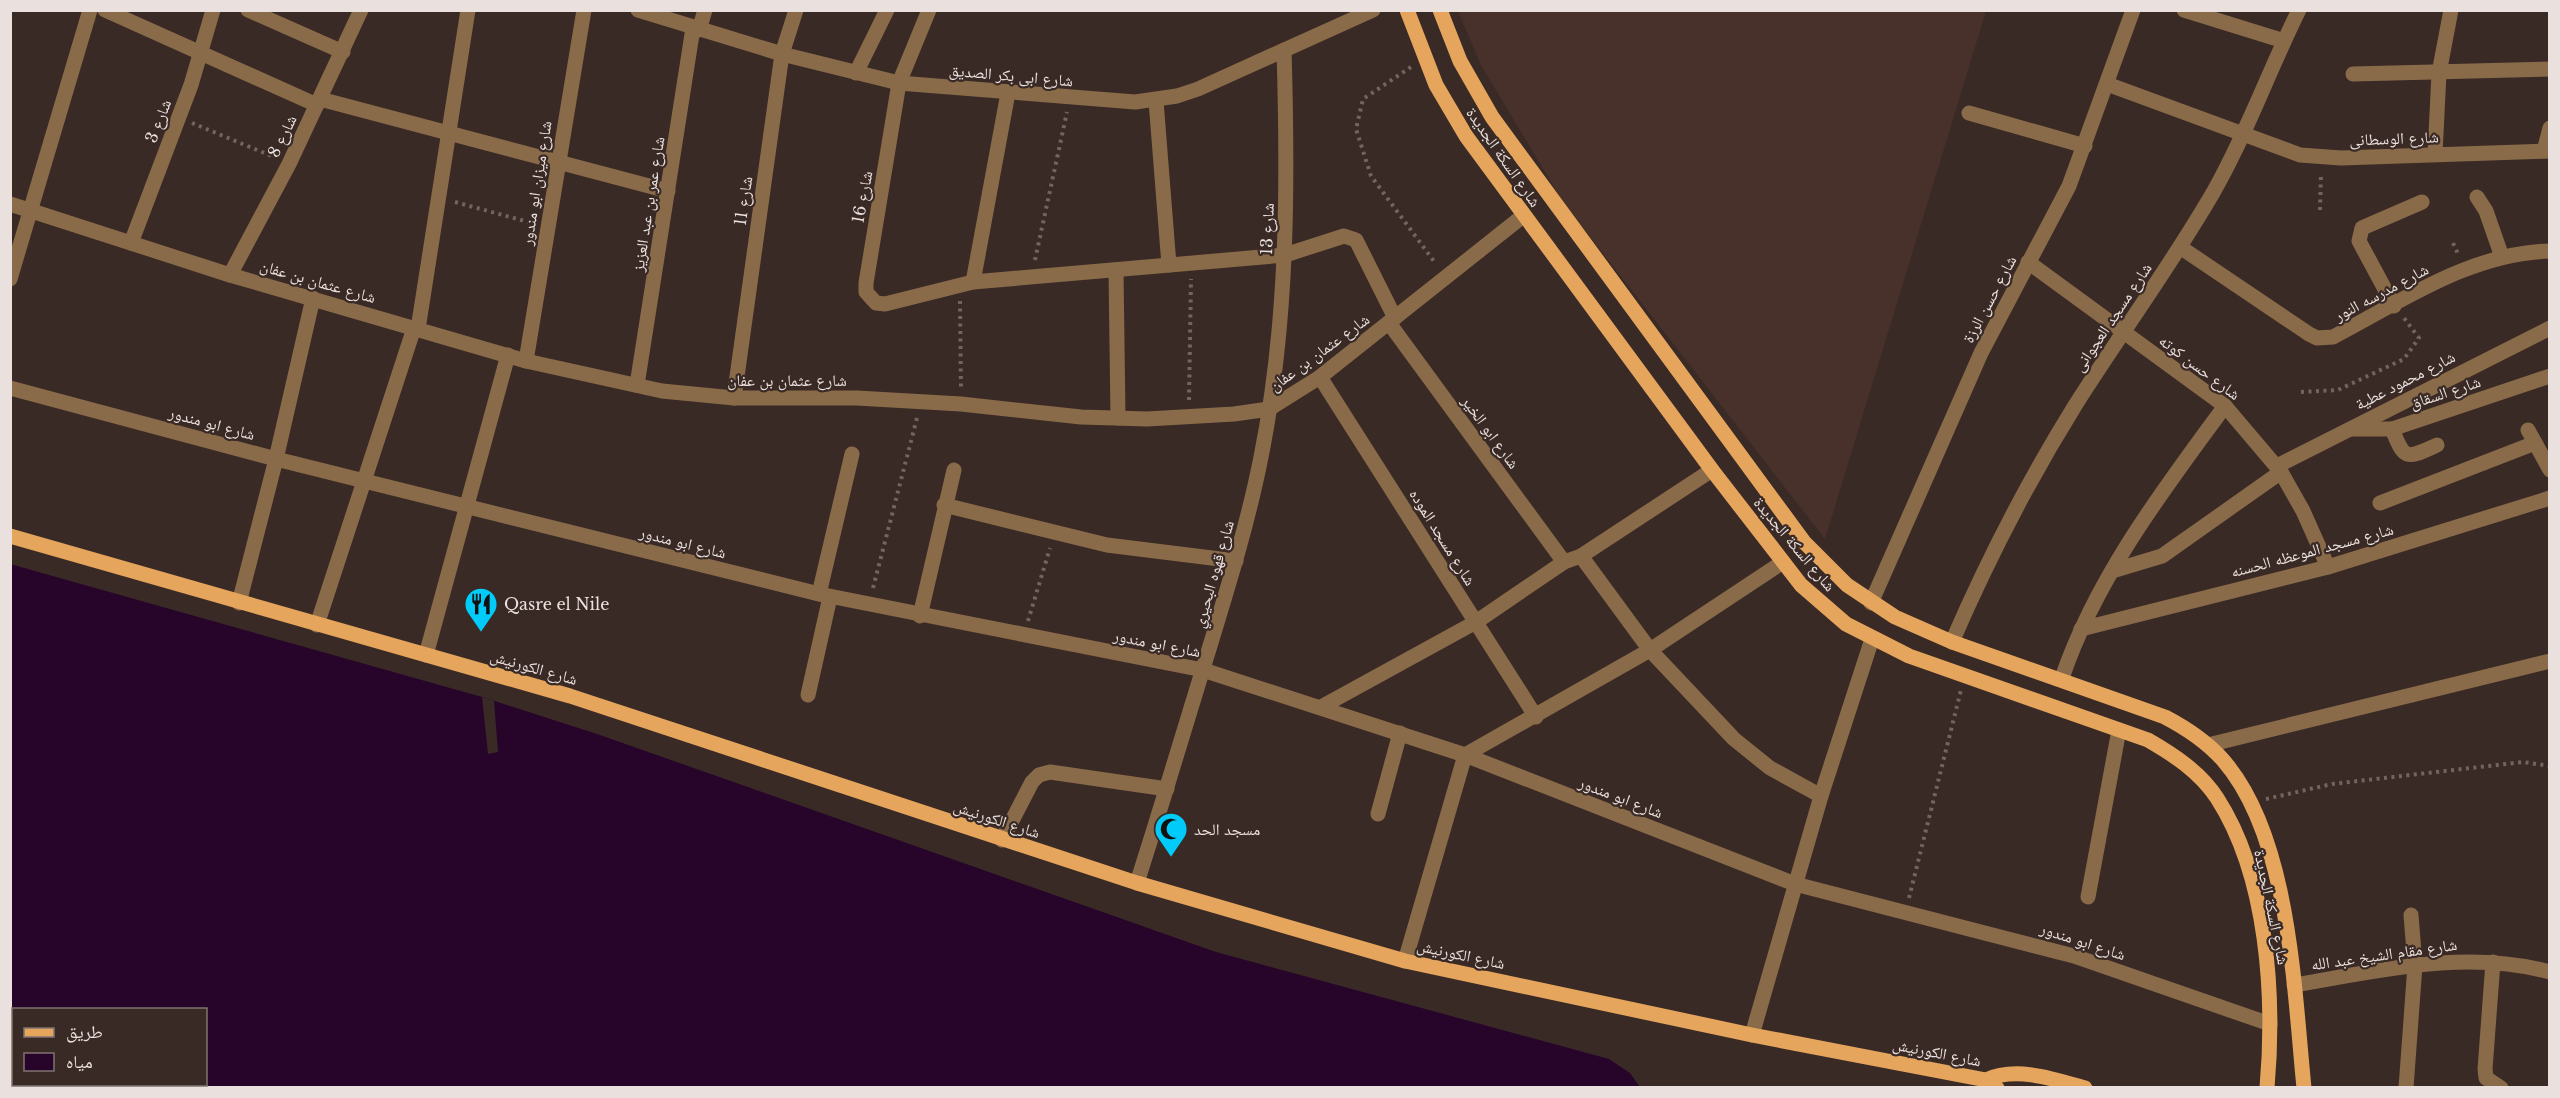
<svg xmlns="http://www.w3.org/2000/svg" width="2560" height="1098" font-family="'Libre Baskerville','Noto Naskh Arabic',serif">
  <style>
    .built { fill: #48312b }
    .water { fill: #27052a; fill-rule: evenodd }
    .pier { fill: #3a2a26 }
    .lines { fill: none; stroke-linecap: round; stroke-linejoin: round }
    .path { stroke: #726460; stroke-width: 4; stroke-dasharray: 3 4.5; stroke-linecap: butt }
    .minor { stroke: #8a6b49; stroke-width: 15 }
    .major { stroke: #e6a55c; stroke-width: 15 }
    .labels { text-anchor: middle; stroke-width: 4.5; stroke-linejoin: round; paint-order: stroke }
    .street-label { font-size: 16px; fill: #eae0dd; stroke: #3a2a26 }
    .poi-label { font-size: 16px; fill: #eae0dd; stroke: #3a2a26; text-anchor: start }
  </style>
  <rect width="100%" height="100%" fill="#3a2a26"/>
  <path class="built" d="M1458,11H1986L1825,539L1563,202L1481,65Z"/>
  <path class="water" d="M10,564L482,697L600,735L1216,952L1609,1059L1630,1073L1640,1087H11ZM14,1010H206V1084H14Z"/>
  <path class="pier" d="M482,697L494,701L498,752L488,754Z"/>
  <g class="lines">
    <g class="path">
      <path d="M1411,67L1363,99L1356,129L1371,176L1436,264"/>
      <path d="M192,123L274,157"/>
      <path d="M455,202L532,223"/>
      <path d="M2320,210L2321,174"/>
      <path d="M2453,243L2459,256"/>
      <path d="M1035,260L1067,112"/>
      <path d="M960,301L961,389"/>
      <path d="M2301,392L2338,390L2404,359L2419,338L2404,318"/>
      <path d="M1189,400L1191,279"/>
      <path d="M873,588L917,418"/>
      <path d="M1028,621L1050,548"/>
      <path d="M2266,799L2332,784L2523,762L2550,766"/>
      <path d="M1909,898L1961,690"/>
    </g>
    <g class="minor">
      <path d="M105,10L317,105"/>
      <path d="M248,10L343,52"/>
      <path d="M638,10L782,54L899,83L1135,102L1177,96L1198,89L1373,10"/>
      <path d="M929,10L899,83L866,283V292L876,303L885,304L973,282L1285,255L1344,236L1356,240L1395,318"/>
      <path d="M2184,10L2284,41"/>
      <path d="M699,30L705,10"/>
      <path d="M856,73L887,10"/>
      <path d="M2353,74L2550,69"/>
      <path d="M2107,84L2300,155L2341,158L2550,151"/>
      <path d="M320,99L668,191"/>
      <path d="M1156,101L1169,265"/>
      <path d="M1969,113L2085,146"/>
      <path d="M2544,151L2550,128"/>
      <path d="M2435,154L2439,73L2451,10"/>
      <path d="M2477,197L2486,211L2502,257"/>
      <path d="M10,204L230,275L526,361L662,391L734,398H857L961,404L1081,417L1147,419L1234,414L1269,409L1320,377L1523,216"/>
      <path d="M131,243L191,85L213,10"/>
      <path d="M2180,247L2309,334L2317,338L2333,337C2402,301 2470,253 2550,251"/>
      <path d="M2028,262L2225,406L2281,472L2303,511L2328,567"/>
      <path d="M1116,270L1118,418"/>
      <path d="M230,275L289,164L361,10"/>
      <path d="M10,279L90,10"/>
      <path d="M973,282L1008,93"/>
      <path d="M2394,306L2359,241L2362,228L2422,202"/>
      <path d="M1389,323L1564,562"/>
      <path d="M418,329L468,10"/>
      <path d="M526,361L584,10"/>
      <path d="M1320,377L1536,717"/>
      <path d="M637,385L693,28"/>
      <path d="M10,388L276,459L819,594L1203,670L1465,755L1795,884L2074,956L2270,1024"/>
      <path d="M734,398L782,54L796,10"/>
      <path d="M2351,429H2392L2550,376"/>
      <path d="M2392,429C2405,461 2406,459 2437,445"/>
      <path d="M2528,430L2550,470"/>
      <path d="M2277,466L2550,328"/>
      <path d="M2380,503L2535,443"/>
      <path d="M944,505L1107,545L1236,561"/>
      <path d="M1581,556L1650,650L1734,739L1770,768L1821,796"/>
      <path d="M2112,571L2162,556L2281,472"/>
      <path d="M819,594L852,454"/>
      <path d="M239,603L276,459L313,298"/>
      <path d="M1871,603L1981,353L2069,186L2133,10"/>
      <path d="M920,616L954,470"/>
      <path d="M317,625L414,328"/>
      <path d="M2081,629L2328,567L2550,498"/>
      <path d="M1952,642C1988,559 2028,481 2076,404C2121,333 2172,264 2214,191C2247,133 2269,70 2299,10"/>
      <path d="M426,655L508,355"/>
      <path d="M2062,678C2096,578 2163,490 2225,406"/>
      <path d="M808,695L830,597"/>
      <path d="M1321,707L1476,622L1564,562L1581,556L1712,470"/>
      <path d="M2208,745L2550,661"/>
      <path d="M1378,814L1400,733"/>
      <path d="M1002,840L1032,782L1039,775L1050,772L1167,789"/>
      <path d="M1137,883C1163,801 1188,719 1213,636C1231,577 1249,518 1261,457C1288,323 1288,185 1284,50"/>
      <path d="M2088,897L2119,730"/>
      <path d="M1405,961L1465,755L1650,650L1783,562"/>
      <path d="M2493,962L2485,1069L2486,1078L2501,1088"/>
      <path d="M2294,985C2379,971 2464,949 2550,972"/>
      <path d="M1752,1035L1821,796L1872,639"/>
      <path d="M2406,1088L2415,965L2411,915"/>
    </g>
    <g class="major">
      <path d="M1407,10L1436,85L1466,136L1712,470L1801,585L1846,624L1909,656L2148,740C2174,755 2200,772 2217,798C2268,877 2275,997 2267,1088"/>
      <path d="M1440,10L1460,61L1492,117L1804,542L1847,585L1895,617L1952,642L2165,717C2186,728 2207,742 2223,760C2290,837 2294,989 2304,1088"/>
      <path d="M10,536L570,696L1137,883L1405,961L1752,1035L1986,1080L1997,1088"/>
      <path d="M1986,1080C2016,1066 2054,1079 2085,1088"/>
    </g>
  </g>
  <defs>
    <g id="restaurant-pin" transform="scale(1.725)"><path d="M0 17L-7.5 6A9.5 9.5 0 1 1 7.5 6Z" fill="#01cbf9" stroke="#3a2a26"/><path d="M-5-6h1v4h1v-4h1v4h1v-4h1v5L-1.5 .5V6h-2V.5L-5-1ZM5-6V6H3V1.5H1.5Q1.5-4 5-6Z" fill="#111"/></g>
    <g id="mosque-pin" transform="scale(1.725)"><path d="M0 17L-7.5 6A9.5 9.5 0 1 1 7.5 6Z" fill="#01cbf9" stroke="#3a2a26"/><path d="M3.5-4.9A6 6 0 1 0 3.5 4.9A5 5 0 1 1 3.5-4.9Z" fill="#111"/></g>
  </defs>
  <g fill-rule="evenodd">
    <use href="#restaurant-pin" x="481" y="604"/>
    <use href="#mosque-pin" x="1171" y="829"/>
  </g>
  <g class="labels">
    <g class="street-label">
      <text transform="translate(1011 75) rotate(5)" y="6">شارع ابى بكر الصديق</text>
      <text transform="translate(158 121) rotate(-69)" y="6">شارع 3</text>
      <text transform="translate(282 136) rotate(-64)" y="6">شارع 8</text>
      <text transform="translate(2394 138) rotate(-2)" y="6">شارع الوسطانى</text>
      <text transform="translate(1504 157) rotate(55)" y="6">شارع السكة الجديدة</text>
      <text transform="translate(536 183) rotate(-81)" y="6">شارع ميزان ابو مندور</text>
      <text transform="translate(862 197) rotate(-80)" y="6">شارع 16</text>
      <text transform="translate(743 201) rotate(-82)" y="6">شارع 11</text>
      <text transform="translate(648 204) rotate(-81)" y="6">شارع عمر بن عبد العزيز</text>
      <text transform="translate(1267 229) rotate(-88)" y="6">شارع 13</text>
      <text transform="translate(318 281) rotate(16)" y="6">شارع عثمان بن عفان</text>
      <text transform="translate(2381 292) rotate(-28)" y="6">شارع مدرسه النور</text>
      <text transform="translate(1989 299) rotate(-62)" y="6">شارع حسن الرزة</text>
      <text transform="translate(2112 317) rotate(-56)" y="6">شارع مسجد العجوانى</text>
      <text transform="translate(1319 352) rotate(-36)" y="6">شارع عثمان بن عفان</text>
      <text transform="translate(2200 367) rotate(37)" y="6">شارع حسن كوته</text>
      <text x="787" y="386">شارع عثمان بن عفان</text>
      <text transform="translate(2405 380) rotate(-27)" y="6">شارع محمود عطية</text>
      <text transform="translate(2445 392) rotate(-18)" y="6">شارع السقاق</text>
      <text transform="translate(212 423) rotate(15)" y="6">شارع ابو مندور</text>
      <text transform="translate(1491 432) rotate(54)" y="6">شارع ابو الخير</text>
      <text transform="translate(1443 537) rotate(58)" y="6">شارع مسجد الموده</text>
      <text transform="translate(683 542) rotate(14)" y="6">شارع ابو مندور</text>
      <text transform="translate(1795 544) rotate(50)" y="6">شارع السكة الجديدة</text>
      <text transform="translate(2312 550) rotate(-15)" y="6">شارع مسجد الموعظه الحسنه</text>
      <text transform="translate(1213 574) rotate(-74)" y="6">شارع قهوه البحيري</text>
      <text transform="translate(1157 643) rotate(11)" y="6">شارع ابو مندور</text>
      <text transform="translate(534 667) rotate(16)" y="6">شارع الكورنيش</text>
      <text transform="translate(1621 797) rotate(21)" y="6">شارع ابو مندور</text>
      <text transform="translate(997 819) rotate(18)" y="6">شارع الكورنيش</text>
      <text transform="translate(2272 907) rotate(78)" y="6">شارع السكة الجديدة</text>
      <text transform="translate(2083 941) rotate(18)" y="6">شارع ابو مندور</text>
      <text transform="translate(1461 954) rotate(12)" y="6">شارع الكورنيش</text>
      <text transform="translate(2384 954) rotate(-8)" y="6">شارع مقام الشيخ عبد الله</text>
      <text transform="translate(1937 1052) rotate(11)" y="6">شارع الكورنيش</text>
    </g>
    <g class="poi-label">
      <text x="504" y="610">Qasre el Nile</text>
      <text x="1194" y="835">مسجد الحد</text>
    </g>
  </g>
  <rect width="2560" height="1098" fill="none" stroke="#eae0dd" stroke-width="24"/>
  <rect x="12" y="1008" width="195" height="78" fill="#3a2a26" stroke="#80736f" stroke-width="1.5"/>
  <rect x="24" y="1028" width="30" height="9" fill="#e6a55c" stroke="#80736f" stroke-width="1.5"/>
  <text x="66" y="1038" font-size="18" fill="#eae0dd">طريق</text>
  <rect x="24" y="1053" width="30" height="18" fill="#27052a" stroke="#80736f" stroke-width="1.5"/>
  <text x="66" y="1068" font-size="18" fill="#eae0dd">مياه</text>
</svg>
